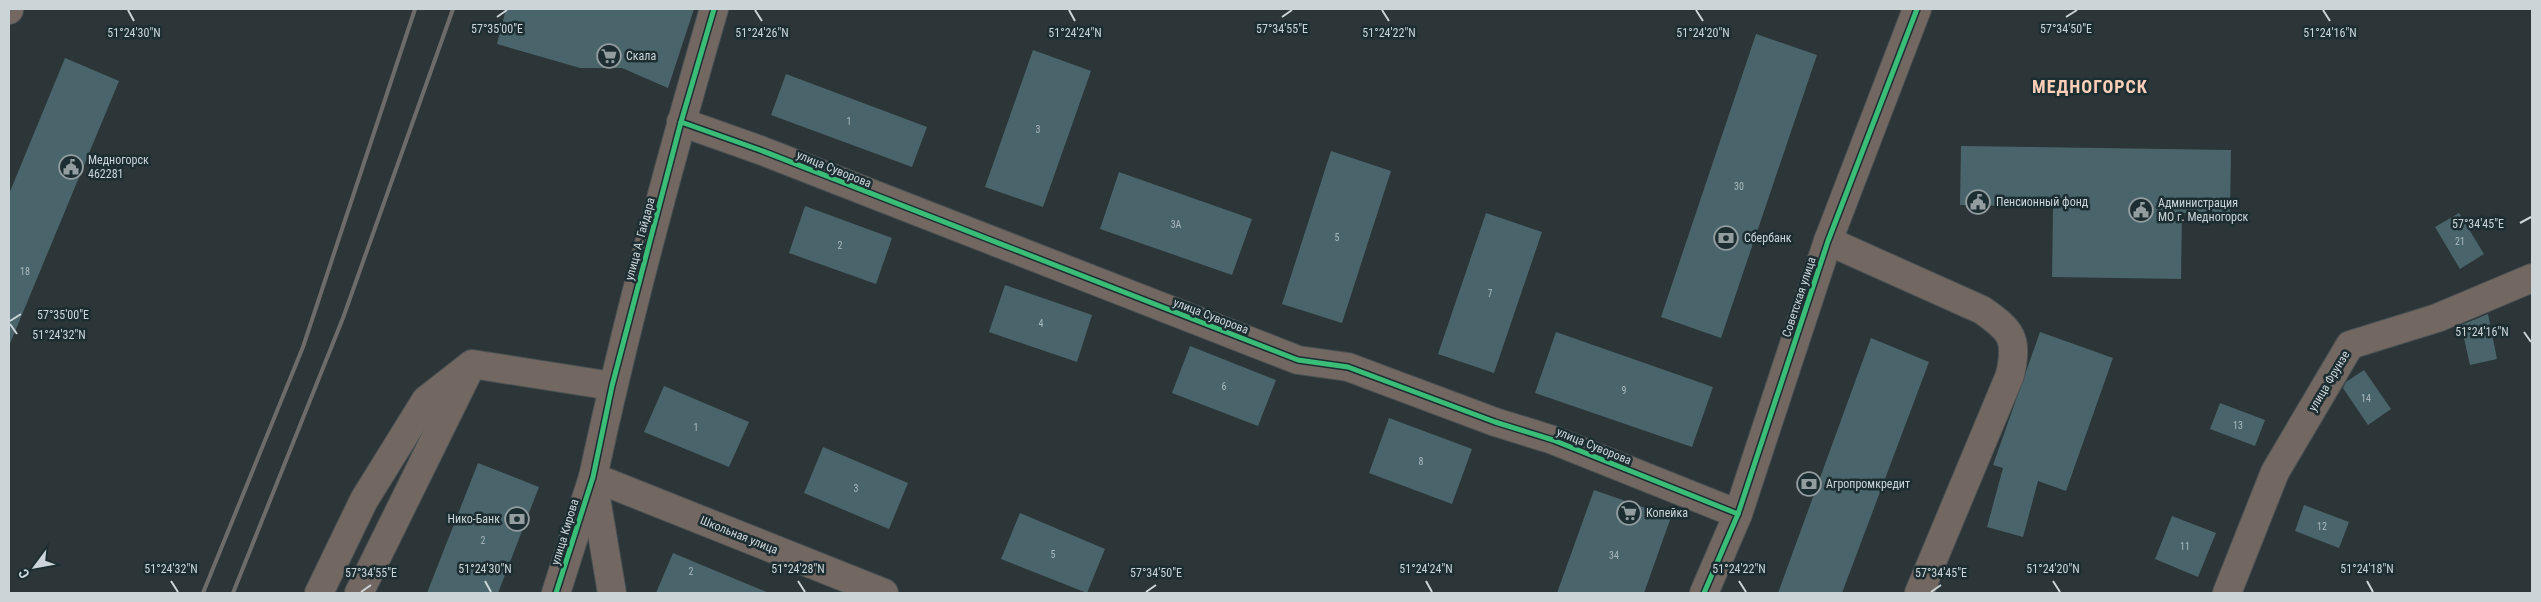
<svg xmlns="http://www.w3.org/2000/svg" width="2541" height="602" font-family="'Roboto Condensed',sans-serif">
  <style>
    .building { fill: #49656b }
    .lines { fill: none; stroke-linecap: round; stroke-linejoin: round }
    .minor-casing { stroke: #495153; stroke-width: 30 }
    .tertiary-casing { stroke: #495153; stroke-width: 30 }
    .minor { stroke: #736762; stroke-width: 28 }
    .tertiary { stroke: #736762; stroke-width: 28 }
    .rail { stroke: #6e6c6a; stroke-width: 4 }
    .cycleway-casing { stroke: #1d2e32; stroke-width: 8 }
    .cycleway { stroke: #3abd76; stroke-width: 5 }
    .ticks { fill: none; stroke: #cbd5d8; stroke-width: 2 }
    .labels { text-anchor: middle; stroke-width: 5; stroke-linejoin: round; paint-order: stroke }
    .number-label { font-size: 10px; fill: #aab9bd }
    .poi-label { font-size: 12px; fill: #cbd5d8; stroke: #1d2e32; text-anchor: start }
    .street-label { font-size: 12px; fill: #cbd5d8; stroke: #1d2e32 }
    .district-label { font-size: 18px; font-weight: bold; letter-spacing: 1px; fill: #fbceb8; stroke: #1d2e32 }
    .ticks-label { font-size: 12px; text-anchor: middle; fill: #cbd5d8; stroke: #1d2e32; stroke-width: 5; stroke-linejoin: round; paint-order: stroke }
  </style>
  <rect width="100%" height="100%" fill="#2c3537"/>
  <g class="building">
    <path d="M506,9H694L668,88L622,68H580L497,44Z"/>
    <path d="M1756,34L1817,55L1721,338L1661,317Z"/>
    <path d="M1033,50L1091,71L1043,207L985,187Z"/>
    <path d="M65,58L119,81L9,346V194Z"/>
    <path d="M786,74L927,127L912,167L771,115Z"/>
    <path d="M1961,146L2231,150L2230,214L2182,213L2181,279L2052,277L2053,207L1960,205Z"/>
    <path d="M1331,151L1391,171L1342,323L1282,304Z"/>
    <path d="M1119,172L1252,219L1232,275L1100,229Z"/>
    <path d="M805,206L892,238L876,284L789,253Z"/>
    <path d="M1486,213L1542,232L1494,373L1438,354Z"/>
    <path d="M2459,213L2484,254L2460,269L2435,227Z"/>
    <path d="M1005,285L1092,315L1077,362L989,332Z"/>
    <path d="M2488,314L2497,359L2470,365L2461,325Z"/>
    <path d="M1556,332L1713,387L1692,447L1535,393Z"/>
    <path d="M2040,332L2113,358L2066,491L2038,481L2023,537L1987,527L2003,468L1993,465Z"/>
    <path d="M1871,338L1929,362L1842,593H1778Z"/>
    <path d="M1190,346L1276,380L1258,426L1172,393Z"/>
    <path d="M2364,370L2391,409L2368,425L2343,388L2346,382Z"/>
    <path d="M664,386L749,422L729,467L644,432Z"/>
    <path d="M2220,403L2265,420L2255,446L2210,429Z"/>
    <path d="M1389,418L1472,449L1452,504L1369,473Z"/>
    <path d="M823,447L908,483L889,529L804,493Z"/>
    <path d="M478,463L539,487L498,593H427Z"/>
    <path d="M1594,490L1671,517L1644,593H1557Z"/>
    <path d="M2304,505L2349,522L2339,548L2295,531Z"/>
    <path d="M1020,513L1105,549L1087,593L1001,559Z"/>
    <path d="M2172,516L2216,533L2198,577L2155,559Z"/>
    <path d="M673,553L769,593H656Z"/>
  </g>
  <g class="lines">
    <g class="minor-casing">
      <g id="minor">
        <path d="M9,10V9"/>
        <path d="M1828,241L1982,310C2012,331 2018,338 2010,375L1919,593"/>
        <path d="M593,480L612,593"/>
        <path d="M319,593L364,500L426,400L472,364L612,386"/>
        <path d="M359,593L469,370"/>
        <path d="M556,593L593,477"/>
        <path d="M2227,593L2275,472L2350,345L2437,318L2532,278"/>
      </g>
    </g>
    <g class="tertiary-casing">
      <g id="tertiary">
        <path d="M714,9C669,164 627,319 593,477L884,593"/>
        <path d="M681,122L760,150L1298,360L1348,367L1495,422L1553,440L1738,514"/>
        <path d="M1704,593L1738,514L1828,241L1917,9"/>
      </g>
    </g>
    <use href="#minor" class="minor"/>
    <use href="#tertiary" class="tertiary"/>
    <g class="rail">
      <path d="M203,593L303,347L415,9"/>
      <path d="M233,593L343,318L453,9"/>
    </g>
    <g class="cycleway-casing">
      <g id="cycleway">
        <path d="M681,122L760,150L1298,360L1348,367L1495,422L1553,440L1738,514"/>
        <path d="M556,593L593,477L612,386L681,122L714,9"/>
        <path d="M1704,593L1738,514L1828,241L1917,9"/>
      </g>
    </g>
    <use href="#cycleway" class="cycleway"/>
  </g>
  <path class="ticks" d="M128,10L134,21M755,10L762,21M1069,10L1075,21M1382,10L1389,21M1696,10L1703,21M2323,10L2330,21M497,17L507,10M1282,17L1292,10M2066,17L2077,10M2520,223L2531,217M10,321L21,314M10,324L17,334M2524,332L2531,342M171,581L178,592M485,581L491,592M798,581L805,592M1426,581L1432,592M1739,581L1746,592M2053,581L2060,592M2367,581L2373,592M361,592L371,585M1146,592L1156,585M1931,592L1941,585"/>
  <defs>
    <g id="supermarket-ring" transform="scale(1.25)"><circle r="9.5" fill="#1d2e32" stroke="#939da0" stroke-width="1.5"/><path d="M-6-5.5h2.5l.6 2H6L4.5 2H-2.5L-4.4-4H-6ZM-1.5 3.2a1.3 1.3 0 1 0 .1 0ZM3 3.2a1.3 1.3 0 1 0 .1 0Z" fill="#939da0"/></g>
    <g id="civic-ring" transform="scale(1.25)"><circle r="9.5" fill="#1d2e32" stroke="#939da0" stroke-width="1.5"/><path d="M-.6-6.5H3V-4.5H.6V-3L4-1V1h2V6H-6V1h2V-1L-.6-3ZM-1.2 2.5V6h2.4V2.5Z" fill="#939da0"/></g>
    <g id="bank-ring" transform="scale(1.25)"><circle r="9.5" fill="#1d2e32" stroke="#939da0" stroke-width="1.5"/><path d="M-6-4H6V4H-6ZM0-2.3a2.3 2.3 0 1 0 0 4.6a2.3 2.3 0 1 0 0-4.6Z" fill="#939da0"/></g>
  </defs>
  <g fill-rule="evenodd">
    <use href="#supermarket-ring" x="609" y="56"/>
    <use href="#civic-ring" x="71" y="167"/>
    <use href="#civic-ring" x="1978" y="202"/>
    <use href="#civic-ring" x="2141" y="210"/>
    <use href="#bank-ring" x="1726" y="238"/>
    <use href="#bank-ring" x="1809" y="484"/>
    <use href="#supermarket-ring" x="1629" y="513"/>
    <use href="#bank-ring" x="517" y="519"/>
  </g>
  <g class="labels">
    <g class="number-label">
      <text x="849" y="125">1</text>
      <text x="1038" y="133">3</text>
      <text x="1739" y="190">30</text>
      <text x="1176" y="228">3А</text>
      <text x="1337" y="241">5</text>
      <text x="2460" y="245">21</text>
      <text x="840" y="249">2</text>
      <text x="25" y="275">18</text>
      <text x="1490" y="297">7</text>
      <text x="1041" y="327">4</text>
      <text x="1224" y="390">6</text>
      <text x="1624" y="394">9</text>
      <text x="2366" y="402">14</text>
      <text x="2238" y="429">13</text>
      <text x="696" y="431">1</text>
      <text x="1421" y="465">8</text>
      <text x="856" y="492">3</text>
      <text x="2322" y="530">12</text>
      <text x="483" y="544">2</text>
      <text x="2185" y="550">11</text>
      <text x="1053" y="558">5</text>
      <text x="1614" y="559">34</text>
      <text x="691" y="575">2</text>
    </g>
    <g class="poi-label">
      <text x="626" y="60">Скала</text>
      <text x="88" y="164">Медногорск<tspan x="88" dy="14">462281</tspan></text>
      <text x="1996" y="206">Пенсионный фонд</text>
      <text x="2158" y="207">Администрация<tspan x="2158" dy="14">МО г. Медногорск</tspan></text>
      <text x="1744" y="242">Сбербанк</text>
      <text x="1826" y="488">Агропромкредит</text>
      <text x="1646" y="517">Копейка</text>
      <text x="500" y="523" text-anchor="end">Нико-Банк</text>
    </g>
    <g class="street-label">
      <text transform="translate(834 169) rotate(22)" y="4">улица Суворова</text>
      <text transform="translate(640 239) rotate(-75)" y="4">улица А. Гайдара</text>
      <text transform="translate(1799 297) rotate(-72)" y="4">Советская улица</text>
      <text transform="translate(1211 316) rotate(21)" y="4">улица Суворова</text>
      <text transform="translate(2329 381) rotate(-59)" y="4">улица Фрунзе</text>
      <text transform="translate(1594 446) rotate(22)" y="4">улица Суворова</text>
      <text transform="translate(565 532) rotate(-73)" y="4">улица Кирова</text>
      <text transform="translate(739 535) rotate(22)" y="4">Школьная улица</text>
    </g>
    <g class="district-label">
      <text x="2090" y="93">МЕДНОГОРСК</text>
    </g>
  </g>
  <g class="ticks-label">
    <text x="497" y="33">57°35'00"E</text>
    <text x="1282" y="33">57°34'55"E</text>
    <text x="2066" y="33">57°34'50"E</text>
    <text x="134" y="37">51°24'30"N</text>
    <text x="762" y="37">51°24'26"N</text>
    <text x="1075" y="37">51°24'24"N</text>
    <text x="1389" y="37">51°24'22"N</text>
    <text x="1703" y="37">51°24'20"N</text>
    <text x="2330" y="37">51°24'16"N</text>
    <text x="2478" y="228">57°34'45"E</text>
    <text x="63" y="319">57°35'00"E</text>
    <text x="2482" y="336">51°24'16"N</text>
    <text x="59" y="339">51°24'32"N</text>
    <text x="171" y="573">51°24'32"N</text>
    <text x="485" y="573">51°24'30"N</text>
    <text x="798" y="573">51°24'28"N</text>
    <text x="1426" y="573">51°24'24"N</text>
    <text x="1739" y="573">51°24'22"N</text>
    <text x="2053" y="573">51°24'20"N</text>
    <text x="2367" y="573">51°24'18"N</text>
    <text x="371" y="577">57°34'55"E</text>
    <text x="1156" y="577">57°34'50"E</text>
    <text x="1941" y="577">57°34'45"E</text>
  </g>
  <rect width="2541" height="602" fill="none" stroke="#cbd5d8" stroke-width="20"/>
  <g transform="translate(35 567) rotate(238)" stroke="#1d2e32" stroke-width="4" paint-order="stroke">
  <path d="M0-4L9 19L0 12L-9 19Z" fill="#cbd5d8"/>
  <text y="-8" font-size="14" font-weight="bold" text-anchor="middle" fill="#cbd5d8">С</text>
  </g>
</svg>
